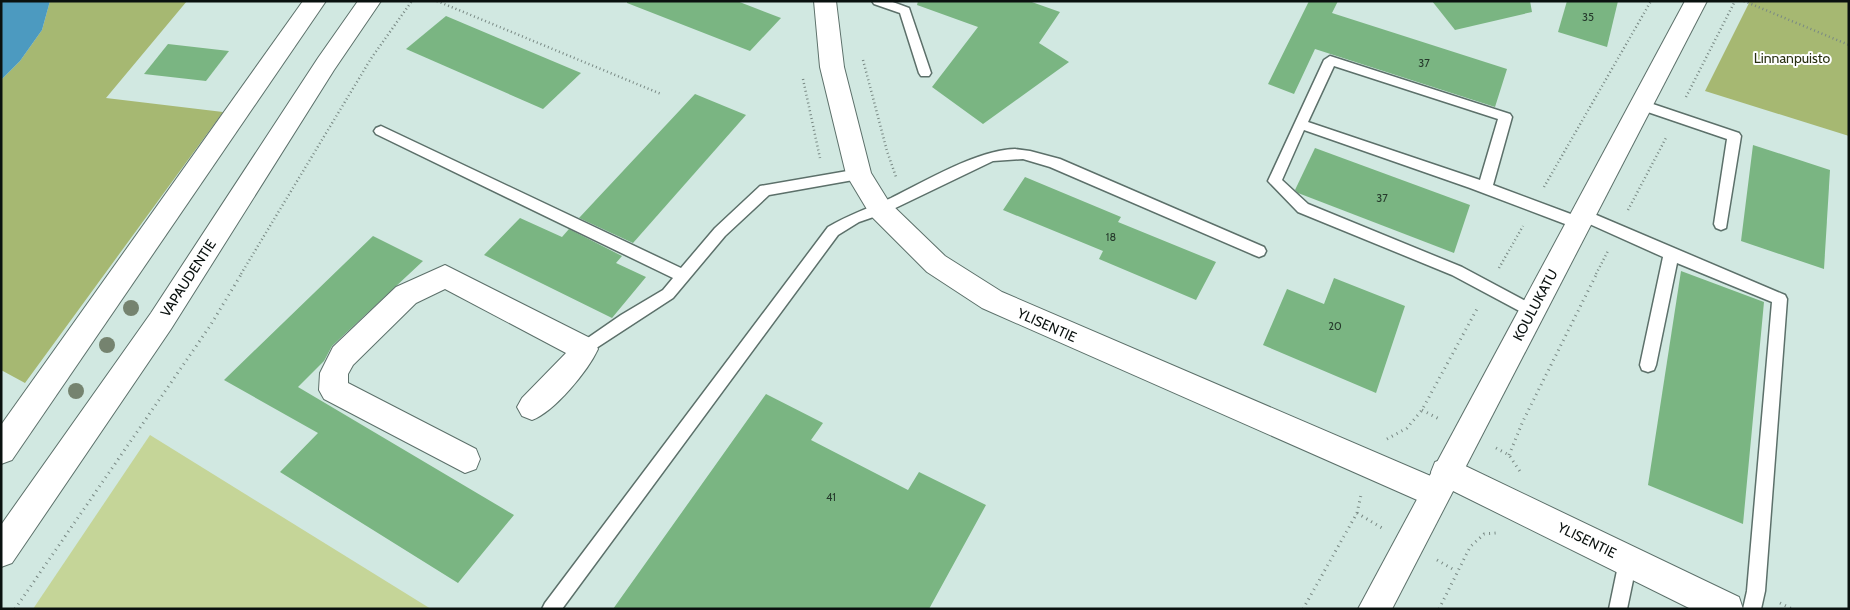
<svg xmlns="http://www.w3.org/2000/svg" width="1850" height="610" font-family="Cabin,sans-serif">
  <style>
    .green { fill: #c5d598 }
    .forest { fill: #a6b872 }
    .water { fill: #4c9ac0 }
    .building { fill: #7ab582 }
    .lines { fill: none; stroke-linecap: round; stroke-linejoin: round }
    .service-casing { stroke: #5c706a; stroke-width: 3 }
    .minor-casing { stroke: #5c706a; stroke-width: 2 }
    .tertiary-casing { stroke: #5c706a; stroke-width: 2 }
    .primary-casing { stroke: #5c706a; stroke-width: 2 }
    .path-far1 { stroke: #798984; stroke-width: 2.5; stroke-dasharray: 1 3; stroke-linecap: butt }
    .path { stroke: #798984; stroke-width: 3; stroke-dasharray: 1 4.5; stroke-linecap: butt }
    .service { fill: #fff; fill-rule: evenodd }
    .minor { fill: #fff; fill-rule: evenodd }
    .tertiary { fill: #fff; fill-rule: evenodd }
    .primary { fill: #fff; fill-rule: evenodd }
    .tree { fill: #75836f }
    .labels { text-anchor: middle; stroke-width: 4; stroke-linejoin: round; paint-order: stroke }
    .number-label { font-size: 11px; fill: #263a2c }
    .park-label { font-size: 14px; fill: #293011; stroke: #fff }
    .street-label { font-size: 14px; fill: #0a110f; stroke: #fff }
  </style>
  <rect width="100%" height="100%" fill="#d1e8e1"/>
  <path class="green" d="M150,435L431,609H33Z"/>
  <g class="forest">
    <path d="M50,1H187L106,98L223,112L25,383L1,370V80L20,61L42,30Z"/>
    <path d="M1750,1H1849V136L1705,91Z"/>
  </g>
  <path class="water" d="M1,1H50L42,30L20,61L1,80Z"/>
  <g class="building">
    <path d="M627,1H737L781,18L750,51L627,3Z"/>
    <path d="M918,1H1029L1060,12L1039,43L1069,62L983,124L932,87L978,27L917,5Z"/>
    <path d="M1309,1H1338L1332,13L1507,69L1495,107L1315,49L1294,94L1268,84Z"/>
    <path d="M1432,1H1530L1532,12L1455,30Z"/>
    <path d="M1567,1H1618L1607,47L1558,32Z"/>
    <path d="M446,16L581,73L543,109L406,49Z"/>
    <path d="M168,44L229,51L206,81L144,74Z"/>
    <path d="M695,94L746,115L633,243L579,218Z"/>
    <path d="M1753,145L1830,170L1824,269L1741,241Z"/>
    <path d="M1315,148L1470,205L1454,253L1298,193L1295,190Z"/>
    <path d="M1025,177L1121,217L1118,222L1216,262L1196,300L1099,259L1103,251L1003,210Z"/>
    <path d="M520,218L562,237L569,229L622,256L616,263L646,277L612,318L484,255Z"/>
    <path d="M373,236L423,261L332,346L324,361L298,387L514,515L458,583L280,472L318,433L224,380Z"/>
    <path d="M1681,271L1764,302L1743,524L1648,485Z"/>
    <path d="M1334,278L1405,306L1376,393L1263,345L1287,289L1324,304Z"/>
    <path d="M766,394L823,423L811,440L908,490L919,472L986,505L929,609H613Z"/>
  </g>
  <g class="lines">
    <g class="service-casing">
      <g id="service">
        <path d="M872,1H890L909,8L931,73L929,76H921L919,73L900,13L874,4Z"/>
        <path d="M1330,56L1510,114L1512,117L1493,185L1576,216L1577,211L1582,210L1587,211L1785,295L1787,299L1765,591L1761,609H1743L1747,591L1772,302L1677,263L1656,365L1654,370L1648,372L1642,370L1640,365L1663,257L1585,222L1583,227L1578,229L1573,227L1470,188L1304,130L1282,180L1308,204L1462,267L1537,307L1540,311L1537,315L1532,317L1527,315L1452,275L1298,212L1268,181L1324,60ZM1334,66L1498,119L1480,180L1308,122Z"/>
        <path d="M1641,100L1739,133L1741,136L1726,228L1721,230L1716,228L1714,224L1727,139L1636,108L1635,105L1636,102Z"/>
        <path d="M381,126L681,268L715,228L760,186L859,169L864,170L866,174L864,178L859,179L769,195L725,236L673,298L584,356L579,354L576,349L579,344L621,315L663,290L673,278L376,134L374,131L376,128Z"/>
        <path d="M1015,149L1030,151L1060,159L1264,247L1266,251L1264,255L1259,257L1254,255L1050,167L1023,159L993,161L885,213L859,222L838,235L562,609H542L545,603L828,227C848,215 869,208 891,198C926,181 977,150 1015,149Z"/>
        <path d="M1628,552L1634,555L1637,561L1627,609H1609L1619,561L1622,555Z"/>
      </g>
    </g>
    <g class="minor-casing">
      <g id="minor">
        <path d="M814,1H836L844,67L871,173L889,202L945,256L1002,292L1433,477L1431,472L1435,462L1446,458L1457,462L1739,597L1743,609H1691L1449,489L1450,493L1446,503L1435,507L1424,503L982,308L927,272L871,216L850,181L846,174L820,67Z"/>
        <path d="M445,265L594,340L598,349C588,371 554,412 532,420L522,416L517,407L522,398L566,353L445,289L416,303L353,365L348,374V383L476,449L480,459L476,469L465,473L324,399L319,390L320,373L333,347L396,287Z"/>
      </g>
    </g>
    <g class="tertiary-casing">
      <path id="tertiary" d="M1685,1H1707L1392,609H1358Z"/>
    </g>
    <g class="primary-casing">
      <g id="primary">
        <path d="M303,1H326L12,460L1,464V425Z"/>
        <path d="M358,1H381L334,70L171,329L12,563L1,567V525L151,313L318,58Z"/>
      </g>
    </g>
    <g class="path-far1">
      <path d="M437,1L661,94"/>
      <path d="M1744,1L1849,45"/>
      <path d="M863,60L887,151L896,177"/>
      <path d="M803,79L820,158"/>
      <path d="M1686,97L1735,1"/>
      <path d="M1544,187L1651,1"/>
      <path d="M1628,210L1667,136"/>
      <path d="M1499,268L1523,226"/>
      <path d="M241,274L372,57L412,1"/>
      <path d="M1596,274L1608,251"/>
    </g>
    <g class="path">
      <path d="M1422,410L1441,420"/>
      <path d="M1387,439L1407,428L1422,410L1478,307"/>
      <path d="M1496,448L1509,455L1521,473"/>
      <path d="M1509,455L1523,421L1597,273"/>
      <path d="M1357,513L1382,528"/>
      <path d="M1437,560L1456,571"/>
      <path d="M1780,603L1792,609"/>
      <path d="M15,609L210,326L242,273"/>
      <path d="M1303,609L1357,513L1361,495"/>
      <path d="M1439,609L1470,547L1484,534L1496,533"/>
    </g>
    <use href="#service" class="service"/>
    <use href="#minor" class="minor"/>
    <use href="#tertiary" class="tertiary"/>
    <use href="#primary" class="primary"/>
  </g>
  <g class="tree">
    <circle cx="131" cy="308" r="8"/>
    <circle cx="107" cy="345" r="8"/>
    <circle cx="76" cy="391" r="8"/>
  </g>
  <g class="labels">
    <g class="number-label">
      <text x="1588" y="21">35</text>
      <text x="1424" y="67">37</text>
      <text x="1382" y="202">37</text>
      <text x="1111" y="241">18</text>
      <text x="1335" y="330">20</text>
      <text x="831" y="501">41</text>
    </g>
    <g class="park-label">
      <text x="1792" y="63">Linnanpuisto</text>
    </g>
    <g class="street-label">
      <text transform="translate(188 278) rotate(-57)" y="5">VAPAUDENTIE</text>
      <text transform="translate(1535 305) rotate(-62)" y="5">KOULUKATU</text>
      <text transform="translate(1047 325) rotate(24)" y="5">YLISENTIE</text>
      <text transform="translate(1587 540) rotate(26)" y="5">YLISENTIE</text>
    </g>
  </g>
  <rect width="1850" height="610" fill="none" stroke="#0a110f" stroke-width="5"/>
</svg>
